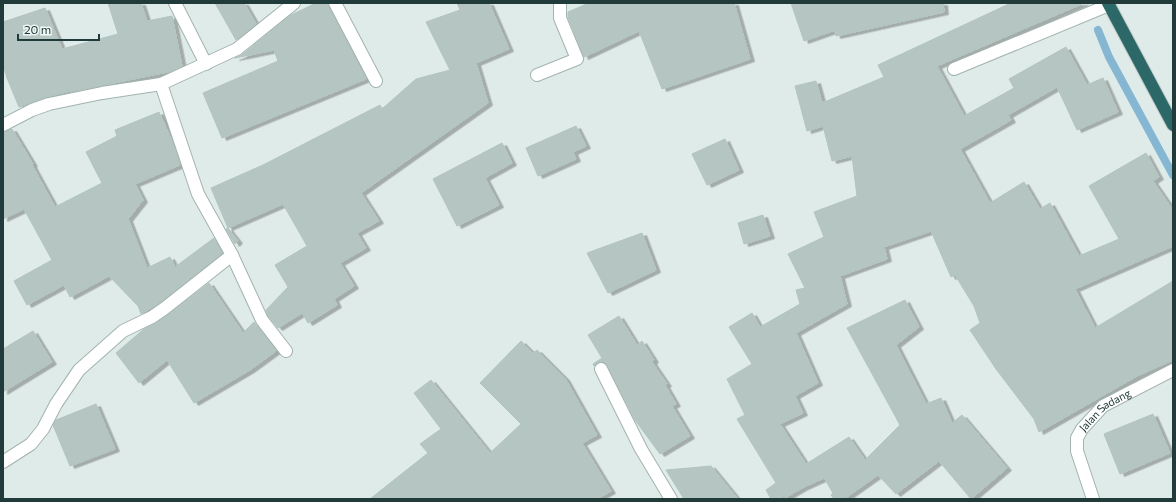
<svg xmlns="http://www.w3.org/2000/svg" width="1176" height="502" font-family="Commissioner,sans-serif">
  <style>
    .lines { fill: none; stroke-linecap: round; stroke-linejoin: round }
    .stream { stroke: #86b7d2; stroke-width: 8 }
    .building { fill: #b5c6c2; stroke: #b2c4c0; filter: url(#shadow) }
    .minor-casing { stroke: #a2b3b0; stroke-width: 14 }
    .highway-casing { stroke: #c1c8c8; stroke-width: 14 }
    .minor { stroke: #fff; stroke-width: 12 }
    .highway { stroke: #2b6867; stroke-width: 12 }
    .labels { text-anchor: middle; stroke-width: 3; stroke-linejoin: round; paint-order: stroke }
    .street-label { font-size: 11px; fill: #203b39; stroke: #f0f7f5 }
  </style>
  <defs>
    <filter id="shadow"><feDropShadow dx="4.5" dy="2.5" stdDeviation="0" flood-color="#0004"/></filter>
  </defs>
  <rect width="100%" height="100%" fill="#dfebe8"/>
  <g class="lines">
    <path class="stream" d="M1098,30L1109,57L1173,175"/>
  </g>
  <g class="building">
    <path d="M108,3H141L147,21L172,16L182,66L172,71L70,92V91L46,97L19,107L7,78L3,65V22L45,8L62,49L118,34Z"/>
    <path d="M215,3H244L256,24L236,40Z"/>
    <path d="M316,3H328V6L366,79L222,138L203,93L278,61L274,50L235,58L242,55L289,16Z"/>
    <path d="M457,3H489L509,49L476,63L488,103L361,193L379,221L357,233L366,248L340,263L354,286L334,299L337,305L308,323L302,313L278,328L268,316L266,310L288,287L275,265L307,246L283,204L228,228L211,188L263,165L380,105L382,109L416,79L450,70L426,22L460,10Z"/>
    <path d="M589,3H734L750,59L662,89L639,31L584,57L568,17V12Z"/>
    <path d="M791,3H943L944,12L836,36L835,30L804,41Z"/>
    <path d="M1011,3H1084L937,66L964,116L1014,88L1009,79L1066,47L1087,85L1103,78L1118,112L1077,130L1057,87L1008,115L1011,120L960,149L990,203L1024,182L1040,209L1050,203L1079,256L1119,239L1089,186L1146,153L1159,177L1153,181L1173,210V246L1075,289L1095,328L1173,281V360L1137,376L1039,432L1034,419L996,369L970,330L980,323L974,306L955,275L951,277L931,231L884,247L887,259L840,276L847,304L796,333L818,383L795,396L803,413L780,424L806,464L849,437L865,460L900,425L847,328L905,300L919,327L896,345L926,404L941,398L952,423L962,415L1007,468L971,499L939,461L896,494L878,475L844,499H834L831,495L833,493L824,478L804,487L785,498L784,496L777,499H771L766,490L776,483L737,419L745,415L727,379L752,364L729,327L752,313L760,327L800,304L796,290L805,288L788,254L824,237L814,212L857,196L852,156L832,161L823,126L807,131L795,86L816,81L822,103L884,77L878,65Z"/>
    <path d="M159,112L175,148L180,165L135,184L143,200L128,219L147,268L170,257L175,267L214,238L222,253L161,302L141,314L138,306L109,276L70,297L64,285L27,305L14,281L52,260L24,209L3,219V132L12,129L33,164L32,165L55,207L102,183L86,152L117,136L115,130Z"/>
    <path d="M576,126L586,146L573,152L576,159L538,176L526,148Z"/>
    <path d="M725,139L739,170L707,185L692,154Z"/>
    <path d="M502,143L512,163L485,178L499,205L457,226L433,179Z"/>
    <path d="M763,215L770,236L744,244L738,223Z"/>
    <path d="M228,228L238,241L235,244L226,229Z"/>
    <path d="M642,233L656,270L608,293L587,253Z"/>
    <path d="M209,283L243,333L254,322L276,351L250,370L194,403L167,360L139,383L116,353L144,329L156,323L169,314Z"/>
    <path d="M619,316L637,345L642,341L654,360L652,362L667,384L665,385L676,404L672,406L690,436L660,454L635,420L607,365L602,362L597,363L594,366L593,364L602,358L588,335Z"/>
    <path d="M33,331L52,362L3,392V349Z"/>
    <path d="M521,341L533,353L537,350L565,378L597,435L582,443L611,491L597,499H370L428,453L420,444L441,429L414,393L431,380L490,453L521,424L480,383Z"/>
    <path d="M96,404L115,449L70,466L53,425L56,420Z"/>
    <path d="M1153,414L1170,453L1120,474L1104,434Z"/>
    <path d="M711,466L738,499H684L666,470Z"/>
  </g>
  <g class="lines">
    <g class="minor-casing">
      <g id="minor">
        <path d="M175,3L206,64"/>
        <path d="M335,3L376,81"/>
        <path d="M954,69L1109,5"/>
        <path d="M537,75L577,59L560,18V3"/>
        <path d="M161,84L198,194L232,255L262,320L286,351"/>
        <path d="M3,125L32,110L49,104L102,93L161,84L237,49L294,3"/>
        <path d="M601,369L641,449L671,499"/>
        <path d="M3,462L31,444L43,429L56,404L79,370L123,331L152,317L165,308L232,255"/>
        <path id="s1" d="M1093,499L1077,451V438L1082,429L1103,406L1173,370"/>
      </g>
    </g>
    <g class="highway-casing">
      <path id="highway" d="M1108,3L1173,125"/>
    </g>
    <use href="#minor" class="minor"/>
    <use href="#highway" class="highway"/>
  </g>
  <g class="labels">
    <g class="street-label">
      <text dy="4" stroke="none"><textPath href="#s1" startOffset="104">Jalan Sadang</textPath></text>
    </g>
  </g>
  <rect width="1176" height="502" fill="none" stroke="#203b39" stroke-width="8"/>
  <path d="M18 34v6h81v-6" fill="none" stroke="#203b39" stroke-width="2"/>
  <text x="24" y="34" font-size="12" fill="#203b39" stroke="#f0f7f5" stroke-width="3" paint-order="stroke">20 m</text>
</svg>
